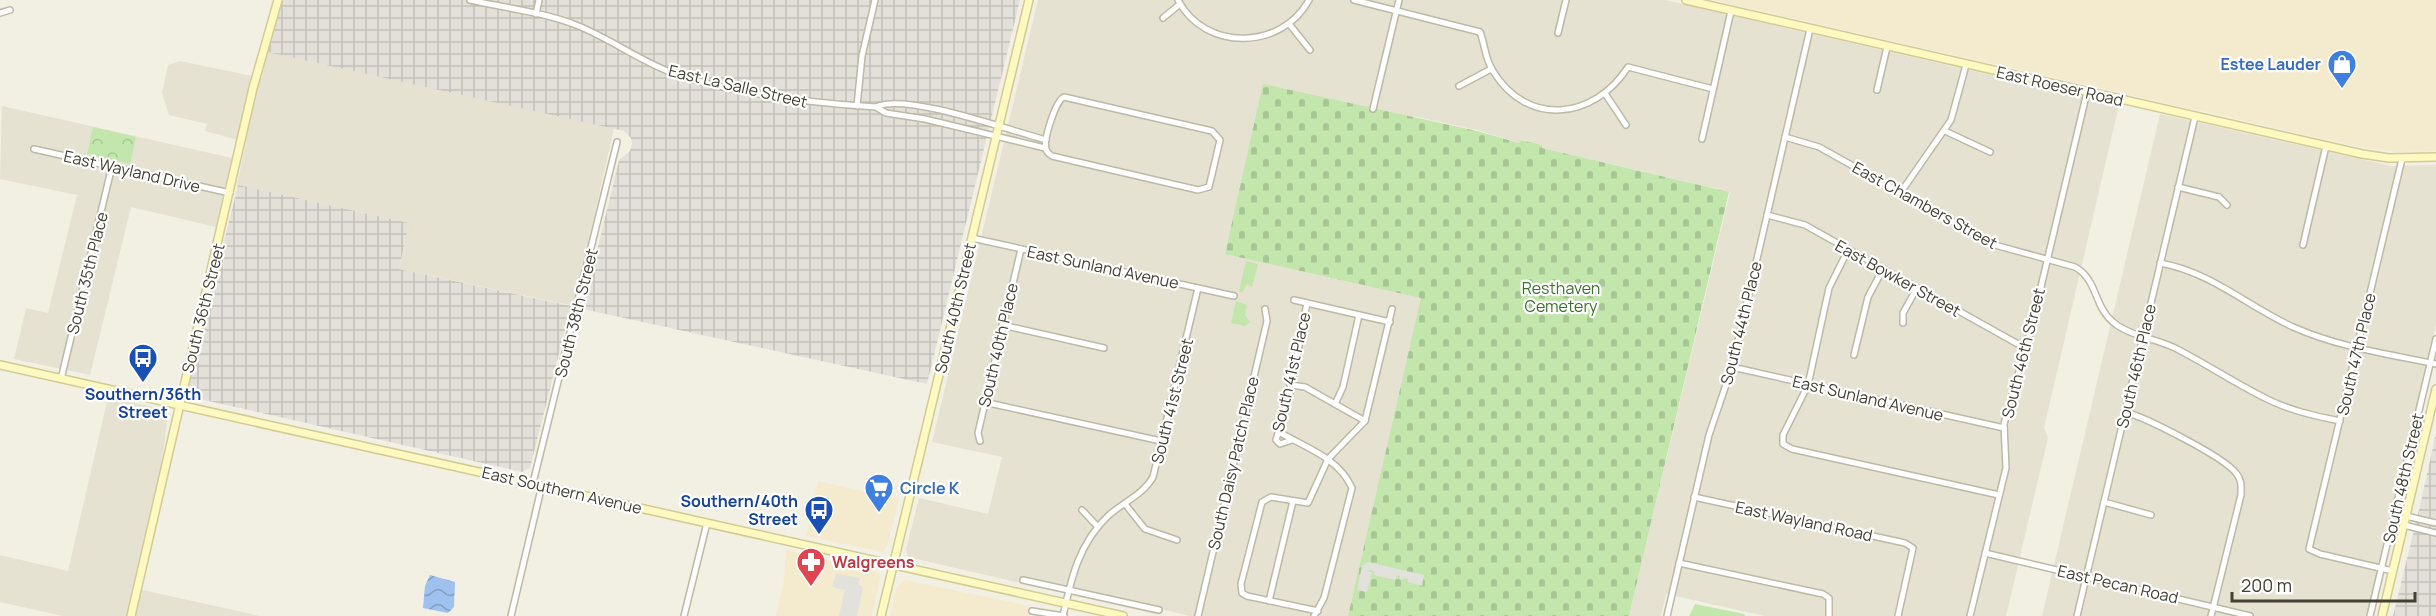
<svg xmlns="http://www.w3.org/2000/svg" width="2436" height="616" font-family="Manrope,sans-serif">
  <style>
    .residential { fill: #e5e2d2 }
    .commercial { fill: #f4eace }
    .industrial { fill: url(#industrial-grid) }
    .grass { fill: #c2e6ac }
    .cemetery { fill: url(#cemetery-stones) }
    .park { fill: url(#park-crowns) }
    .parking { fill: #e2e1dc }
    .water { fill: url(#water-waves) }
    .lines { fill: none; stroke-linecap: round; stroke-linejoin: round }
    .street-casing { stroke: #bdb9a6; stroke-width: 8 }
    .secondary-casing { stroke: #d1cb94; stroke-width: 10 }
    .street { stroke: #fff; stroke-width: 5 }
    .secondary { stroke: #fef9c1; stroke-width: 7 }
    .labels { text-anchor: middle; stroke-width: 4.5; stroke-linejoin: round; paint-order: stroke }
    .shop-label { font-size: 16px; font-weight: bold; fill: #366cbe; stroke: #fff; text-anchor: end }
    .street-label { font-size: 16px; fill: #434034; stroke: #fff }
    .park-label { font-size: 16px; fill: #397428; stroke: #fff }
    .transit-label { font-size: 16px; font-weight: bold; fill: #164399; stroke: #fff }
    .health-label { font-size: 16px; font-weight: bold; fill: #be3a42; stroke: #fff; text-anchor: start }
  </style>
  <defs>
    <pattern id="industrial-grid" width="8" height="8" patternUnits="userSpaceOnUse" patternTransform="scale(1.5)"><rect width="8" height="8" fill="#e3e0d9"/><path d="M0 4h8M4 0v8" fill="none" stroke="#c4c1bb"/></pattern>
    <pattern id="cemetery-stones" width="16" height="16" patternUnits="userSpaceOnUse" patternTransform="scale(1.5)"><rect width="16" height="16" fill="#c2e6ac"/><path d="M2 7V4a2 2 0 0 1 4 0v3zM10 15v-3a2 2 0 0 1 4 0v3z" fill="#a8c695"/></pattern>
    <pattern id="park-crowns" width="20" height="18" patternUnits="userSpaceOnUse" patternTransform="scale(1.5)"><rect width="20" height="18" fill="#c2e6ac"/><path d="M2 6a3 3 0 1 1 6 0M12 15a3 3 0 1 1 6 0" fill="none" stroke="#a8c695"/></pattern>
    <pattern id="water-waves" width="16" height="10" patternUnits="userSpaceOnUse" patternTransform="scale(1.5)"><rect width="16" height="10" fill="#9fc1ef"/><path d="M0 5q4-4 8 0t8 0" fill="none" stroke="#839ec2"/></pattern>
  </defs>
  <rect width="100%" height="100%" fill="#f2f0e3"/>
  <g class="residential">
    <path d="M1038,0H1665L2119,105L2044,428L2048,438L2006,616H1765L1666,594L1661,616H1629L1730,192L1542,148V145L1521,140L1520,143L1477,130L1412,116L1422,298L1348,616H1189L1161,609L1159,615L908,557L906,549L919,498L988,514L1002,457L932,442Z"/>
    <path d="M267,52L614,128L574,306L399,269L409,223L237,185L246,142L205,131L207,124L169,115L162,93L168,65L180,61L262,78Z"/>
    <path d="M2,106L232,158L216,227L131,207L90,375L14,359L26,308L48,313L77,195L0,179Z"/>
    <path d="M2160,114L2391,166L2436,165V325L2367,616H2042Z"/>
    <path d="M108,397L163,409L168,414L162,462L126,616H63L0,602V555L68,571Z"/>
    <path d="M138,589L260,616H133Z"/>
  </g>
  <g class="commercial">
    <path d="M1712,0H2436V151L2398,152L2364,148Z"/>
    <path d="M818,481L899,499L888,544L883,552L806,536Z"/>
    <path d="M786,550L879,572L880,577L872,616H776L784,580Z"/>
    <path d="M905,580L1030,606L1027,616H890L897,587Z"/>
  </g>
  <g class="industrial">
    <path d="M280,0H1020L927,384L583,309L619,160L630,151L632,144L631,138L624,131L267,52Z"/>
    <path d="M238,185L409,223L399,269L571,306L530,468L522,472L191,397L188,388Z"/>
    <path d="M2436,433V616H2393L2420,506Z"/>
  </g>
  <g class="grass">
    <path d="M1246,261L1258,264L1252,287L1247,284L1242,293L1239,291Z"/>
    <path d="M1236,301L1247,305L1245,315L1250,322L1245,326L1231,323Z"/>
    <path d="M1695,604L1744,614L1745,616H1689Z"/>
  </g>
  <path class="cemetery" d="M1263,84L1477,131L1519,143L1521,140L1542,145V148L1729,192L1629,616H1348L1421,298L1225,254Z"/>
  <path class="park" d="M93,127L136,137L130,164L87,154Z"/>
  <g class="parking">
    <path d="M1368,562L1424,575L1422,586L1408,582V578L1400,580V576L1397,575L1395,580L1374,575V571L1370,570L1367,571L1372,572L1367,592L1357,590L1362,566Z"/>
    <path d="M836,574L860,578L858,585L863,587L857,616H839L845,590L832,587Z"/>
  </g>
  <path class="water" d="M430,575L455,582L454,607L448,613L423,608L425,586Z"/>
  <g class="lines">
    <g class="street-casing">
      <g id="street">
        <path d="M470,0C505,8 543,12 576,25C612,39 642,63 678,75C739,95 812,103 876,107L886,113L925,119L1045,148"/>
        <path d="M1178,0C1205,52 1282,50 1309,0"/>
        <path d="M1354,0L1480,32C1485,45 1485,59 1493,71C1527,127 1594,120 1628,67L1713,89"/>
        <path d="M0,13L10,10"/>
        <path d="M536,14L539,0"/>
        <path d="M1163,18L1180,4"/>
        <path d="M1290,25L1310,50"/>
        <path d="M1558,33L1566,0"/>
        <path d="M1459,86L1491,69"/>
        <path d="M1877,90L1887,47"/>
        <path d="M1606,95L1626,125"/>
        <path d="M1064,97L1212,131L1220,140L1209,187L1198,190L1052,156C1049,154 1047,153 1046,149C1043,140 1056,100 1064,97Z"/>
        <path d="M857,106L862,56L875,0"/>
        <path d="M876,107C905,92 1011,131 1046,140"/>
        <path d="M1373,109L1399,0"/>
        <path d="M1945,131L1990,152"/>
        <path d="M1785,137L1819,147L1995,245L2075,267C2098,280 2094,307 2113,322C2129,336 2158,339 2177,349C2208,365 2238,385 2269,400C2292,411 2316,416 2340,421"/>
        <path d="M1702,139L1731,11"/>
        <path d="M34,149L230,193"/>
        <path d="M2178,187L2219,197L2227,205"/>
        <path d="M1901,192L1951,120L1966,65"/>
        <path d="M1767,215L1805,225L2025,348"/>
        <path d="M972,238L1234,296"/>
        <path d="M2303,245L2326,146"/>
        <path d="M1848,250L1829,288L1808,385L1783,435V444L1792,449L1999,495"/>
        <path d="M2160,263C2211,272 2247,306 2293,327C2338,347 2388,354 2436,364"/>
        <path d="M1294,300L1390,322"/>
        <path d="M1903,323V313L1917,288"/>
        <path d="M1002,325L1104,348"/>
        <path d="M1854,355L1868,297L1883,269"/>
        <path d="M1732,367L2004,428"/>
        <path d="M61,379L112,166"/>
        <path d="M1290,385L1305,387L1365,421"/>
        <path d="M984,402L1161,441"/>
        <path d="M1335,404L1343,387L1359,315"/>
        <path d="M2125,412C2145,417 2224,457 2236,473C2242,480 2241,486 2241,495L2211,616"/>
        <path d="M1279,432C1306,448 1338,457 1352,488L1324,598L1314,616"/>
        <path d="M1292,440L1280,444L1276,440L1289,398L1307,303"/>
        <path d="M980,441L978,433L1021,249"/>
        <path d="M533,483L617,142"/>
        <path d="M1694,497L1905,543L1913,548L1898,616"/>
        <path d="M2104,502L2151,515"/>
        <path d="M1125,504L1145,529L1177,540"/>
        <path d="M1082,510L1098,527"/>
        <path d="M2406,516L2436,523"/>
        <path d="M2404,525L2436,533"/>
        <path d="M1985,553L2250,616"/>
        <path d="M1679,563L1823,594L1829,598V616"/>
        <path d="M2393,571L2320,554L2309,549L2402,159"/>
        <path d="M1023,580L1159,610"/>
        <path d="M1269,601L1293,501"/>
        <path d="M1032,611L1064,616"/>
        <path d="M1318,611L1247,596L1242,593L1241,584L1262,502L1271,497L1308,503L1328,459L1365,421L1392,309"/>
        <path d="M511,616L542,485"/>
        <path d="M684,616L707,523"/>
        <path d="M1063,616C1071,579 1079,543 1108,516C1123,502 1143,495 1153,477L1198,288"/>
        <path d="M1198,616L1267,321L1265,309"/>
        <path d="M1667,616L1709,435L1732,367L1810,29"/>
        <path d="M1970,616L2006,468L2004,424L2031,329L2087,92"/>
        <path d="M2077,616L2195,117"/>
        <path d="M2370,616L2436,339"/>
      </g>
    </g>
    <g class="secondary-casing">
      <g id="secondary">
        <path d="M1686,0L2362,154L2389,158L2436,157"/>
        <path d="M0,365L1123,616"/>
        <path d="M131,616L253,88L278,0"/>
        <path d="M881,616L1029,0"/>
        <path d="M2382,616L2436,389"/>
      </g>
    </g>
    <use href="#street" class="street"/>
    <use href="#secondary" class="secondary"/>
  </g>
  <defs>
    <g id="shop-pin" transform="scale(1.5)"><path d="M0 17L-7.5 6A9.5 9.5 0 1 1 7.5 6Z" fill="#3f7fe0" stroke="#fff"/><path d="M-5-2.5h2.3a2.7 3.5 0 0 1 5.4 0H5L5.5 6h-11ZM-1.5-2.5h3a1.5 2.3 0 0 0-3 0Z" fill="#fff"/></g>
    <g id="bus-pin" transform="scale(1.5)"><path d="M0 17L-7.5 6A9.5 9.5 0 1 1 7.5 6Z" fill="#1a4fb4" stroke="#fff"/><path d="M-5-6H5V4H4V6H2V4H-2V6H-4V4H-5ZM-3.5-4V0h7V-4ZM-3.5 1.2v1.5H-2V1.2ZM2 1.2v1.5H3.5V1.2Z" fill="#fff"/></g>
    <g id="supermarket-pin" transform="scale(1.5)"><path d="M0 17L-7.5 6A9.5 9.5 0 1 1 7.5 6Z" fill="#3f7fe0" stroke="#fff"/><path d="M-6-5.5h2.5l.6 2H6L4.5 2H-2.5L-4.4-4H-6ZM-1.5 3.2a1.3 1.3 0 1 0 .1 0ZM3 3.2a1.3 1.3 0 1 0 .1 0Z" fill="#fff"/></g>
    <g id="pharmacy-pin" transform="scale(1.5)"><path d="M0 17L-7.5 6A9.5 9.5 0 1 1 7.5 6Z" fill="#e0444e" stroke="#fff"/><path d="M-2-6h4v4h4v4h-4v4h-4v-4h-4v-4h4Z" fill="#fff"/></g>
  </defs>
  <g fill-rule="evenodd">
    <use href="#shop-pin" x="2342" y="64"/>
    <use href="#bus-pin" x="143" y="358"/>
    <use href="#supermarket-pin" x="879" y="488"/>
    <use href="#bus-pin" x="819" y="510"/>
    <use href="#pharmacy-pin" x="811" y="562"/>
  </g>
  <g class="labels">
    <g class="shop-label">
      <text x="2321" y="70">Estee Lauder</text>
      <text x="900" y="494" text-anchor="start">Circle K</text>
    </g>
    <g class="street-label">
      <text transform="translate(738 86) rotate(13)" y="6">East La Salle Street</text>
      <text transform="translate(2060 86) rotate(13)" y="6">East Roeser Road</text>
      <text transform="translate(132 171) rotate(13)" y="6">East Wayland Drive</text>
      <text transform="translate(1925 205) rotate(29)" y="6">East Chambers Street</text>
      <text transform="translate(1103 267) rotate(12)" y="6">East Sunland Avenue</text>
      <text transform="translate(87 273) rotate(-76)" y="6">South 35th Place</text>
      <text transform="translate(1898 278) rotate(29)" y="6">East Bowker Street</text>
      <text transform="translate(203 308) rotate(-76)" y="6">South 36th Street</text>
      <text transform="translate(955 308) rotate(-77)" y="6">South 40th Street</text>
      <text transform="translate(576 313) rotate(-76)" y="6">South 38th Street</text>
      <text transform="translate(1741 323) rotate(-76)" y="6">South 44th Place</text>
      <text transform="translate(998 345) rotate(-77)" y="6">South 40th Place</text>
      <text transform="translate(2023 353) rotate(-76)" y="6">South 46th Street</text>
      <text transform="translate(2356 354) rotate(-77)" y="6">South 47th Place</text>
      <text transform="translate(2136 366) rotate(-77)" y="6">South 46th Place</text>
      <text transform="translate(1291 372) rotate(-77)" y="6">South 41st Place</text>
      <text transform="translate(1868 398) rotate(13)" y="6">East Sunland Avenue</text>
      <text transform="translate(1172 401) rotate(-76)" y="6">South 41st Street</text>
      <text transform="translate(1233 463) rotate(-77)" y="6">South Daisy Patch Place</text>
      <text transform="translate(2403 478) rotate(-77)" y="6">South 48th Street</text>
      <text transform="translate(562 490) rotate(13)" y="6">East Southern Avenue</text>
      <text transform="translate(1804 521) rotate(12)" y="6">East Wayland Road</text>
      <text transform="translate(2118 584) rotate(13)" y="6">East Pecan Road</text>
    </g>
    <g class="park-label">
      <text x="1561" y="294">Resthaven<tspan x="1561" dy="18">Cemetery</tspan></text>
    </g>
    <g class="transit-label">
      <text x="143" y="400">Southern/36th<tspan x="143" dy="18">Street</tspan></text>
      <text x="798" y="507" text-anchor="end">Southern/40th<tspan x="798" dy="18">Street</tspan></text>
    </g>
    <g class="health-label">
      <text x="832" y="568">Walgreens</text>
    </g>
  </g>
  <path d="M2232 592v9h183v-9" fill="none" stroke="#434034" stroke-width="3"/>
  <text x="2241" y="592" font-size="18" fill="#434034" stroke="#ffffff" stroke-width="4.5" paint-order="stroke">200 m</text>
</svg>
